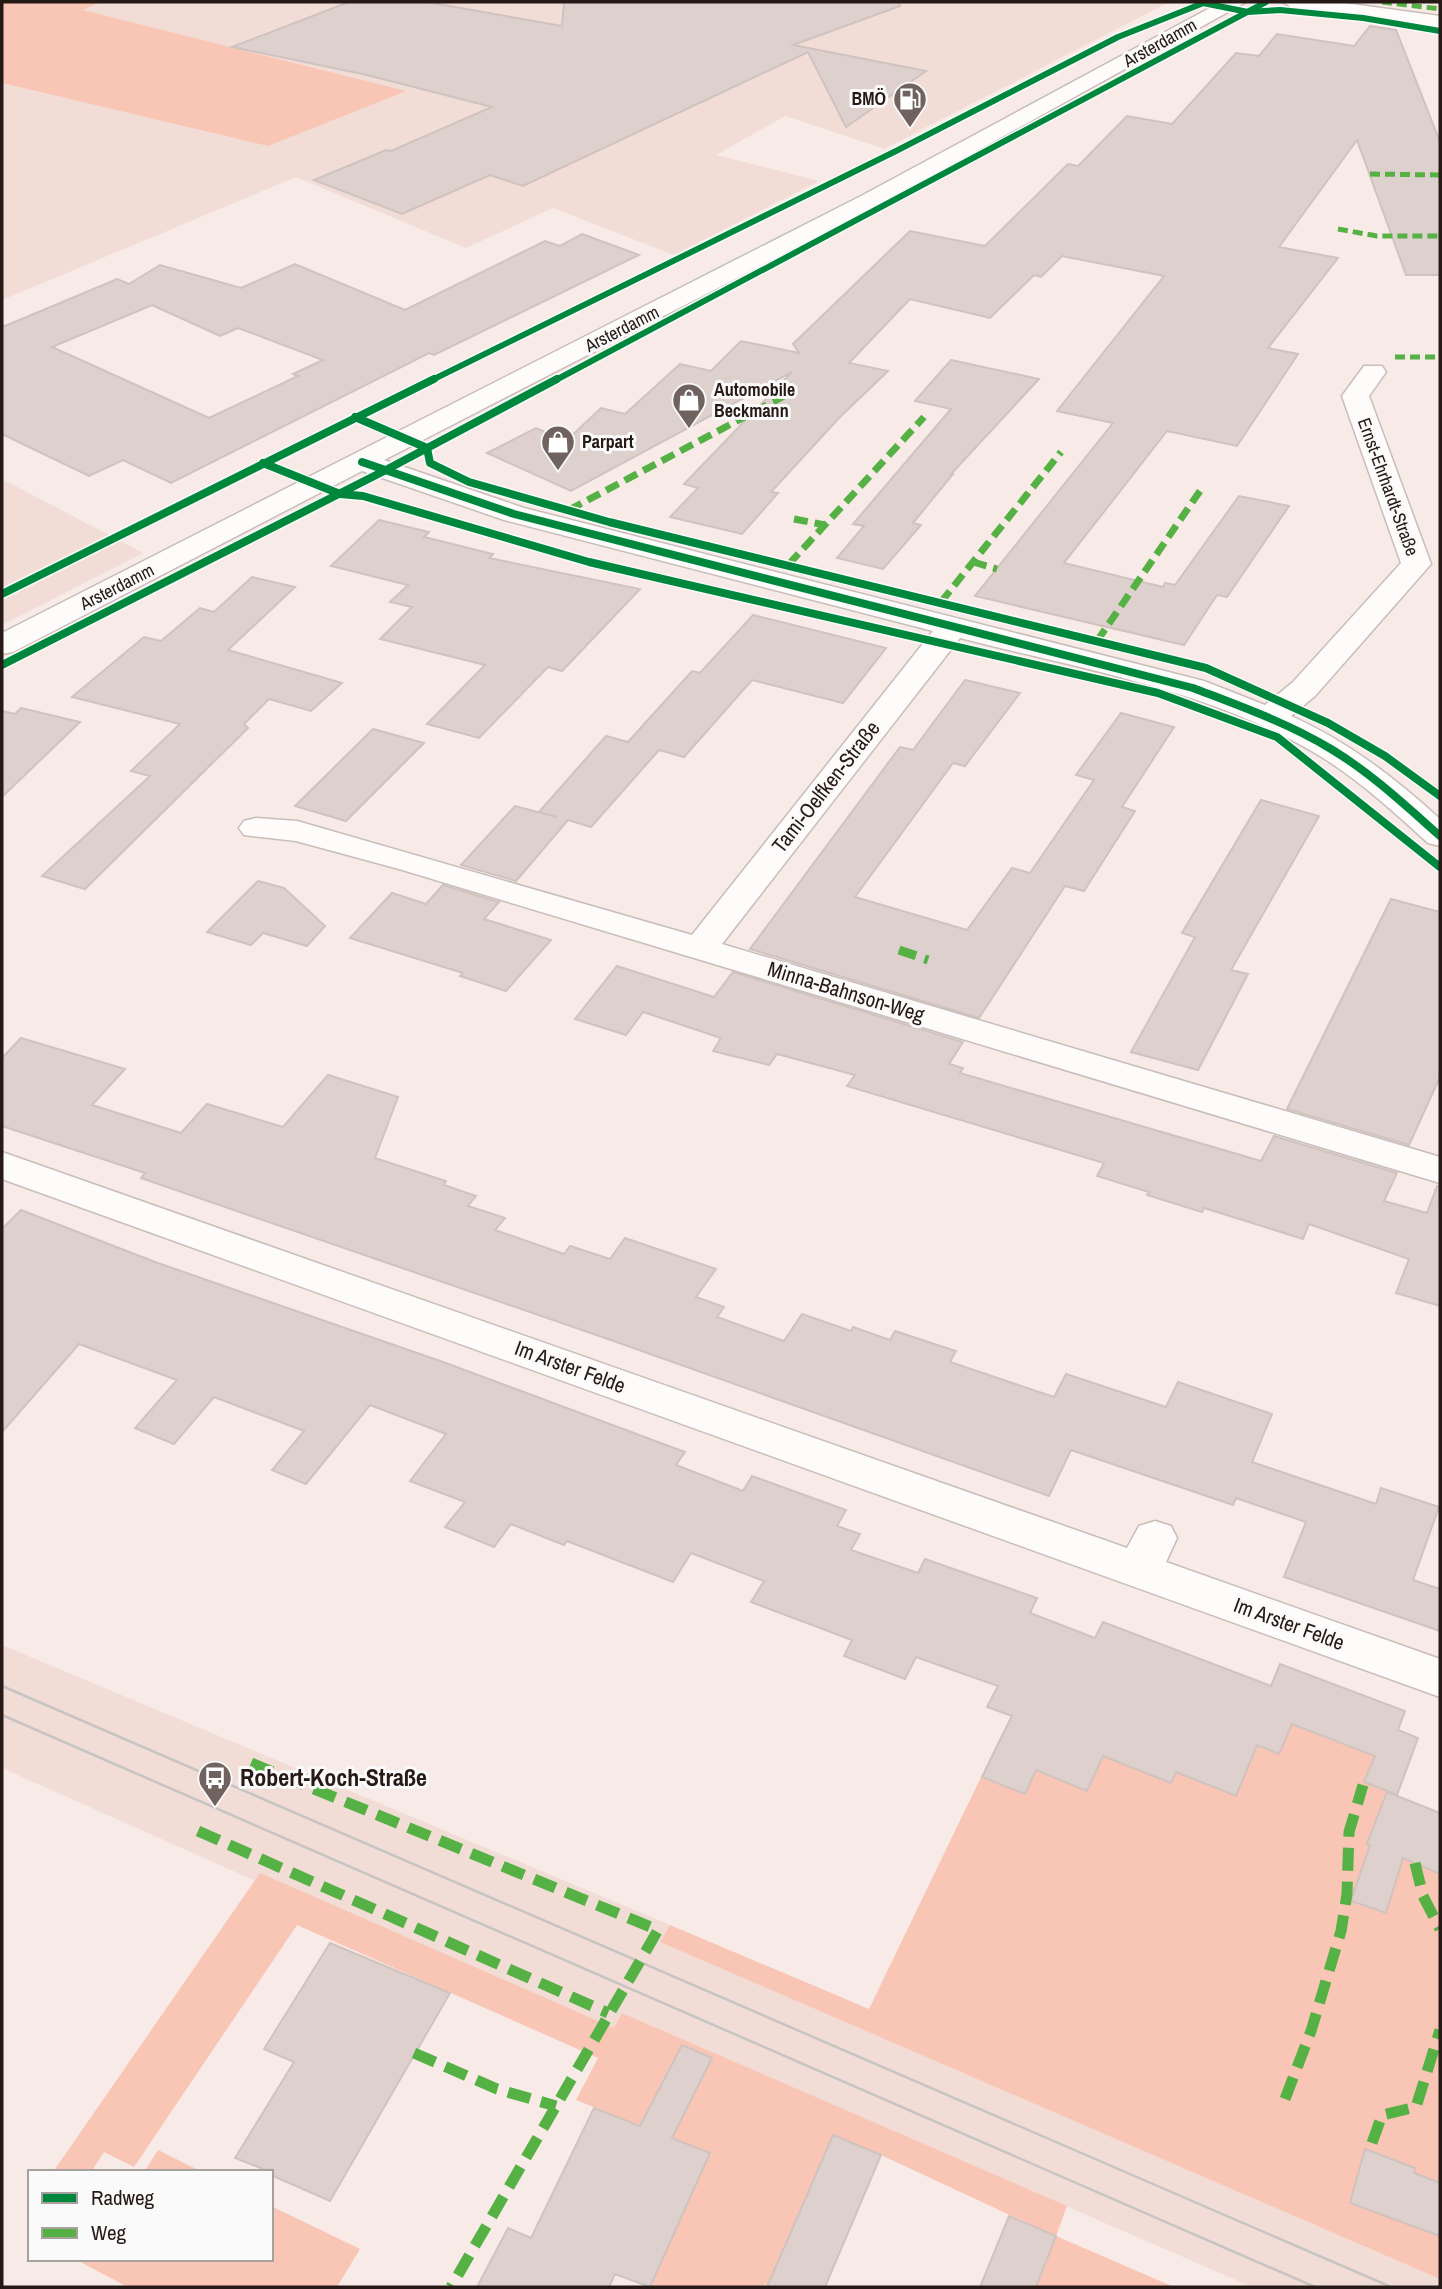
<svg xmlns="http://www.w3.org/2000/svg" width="1442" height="2289" font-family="'Archivo Narrow',sans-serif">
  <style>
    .built { fill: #f1dcd6 }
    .green { fill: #f9c5b4; fill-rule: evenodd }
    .building { fill: #ddd0cd; stroke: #d0c3bf; stroke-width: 2; fill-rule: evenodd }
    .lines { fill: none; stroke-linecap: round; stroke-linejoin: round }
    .minor-casing { stroke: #c9bdba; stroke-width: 3 }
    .minor { fill: #fefcfb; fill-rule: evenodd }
    .tram { stroke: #c7c4c3; stroke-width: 2.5 }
    .quiet-far3 { stroke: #56b145; stroke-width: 5; stroke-dasharray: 10 5; stroke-linecap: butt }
    .quiet-far2 { stroke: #56b145; stroke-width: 7; stroke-dasharray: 14 7; stroke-linecap: butt }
    .quiet-far1 { stroke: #56b145; stroke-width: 9; stroke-dasharray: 18 9; stroke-linecap: butt }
    .quiet { stroke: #56b145; stroke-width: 11; stroke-dasharray: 23 11; stroke-linecap: butt }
    .cycleway-far1-casing { stroke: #fafafa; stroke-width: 9 }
    .cycleway-casing { stroke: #fafafa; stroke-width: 11 }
    .cycleway-far1 { stroke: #00873e; stroke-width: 6 }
    .cycleway { stroke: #00873e; stroke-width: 8 }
    .labels { text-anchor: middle; stroke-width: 6; stroke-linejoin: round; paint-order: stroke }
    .far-street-label { font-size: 18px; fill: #271a16; stroke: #fafafa }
    .far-poi-label { font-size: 18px; font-weight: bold; fill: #271a16; stroke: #fafafa; text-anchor: start }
    .street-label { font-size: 21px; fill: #271a16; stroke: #fafafa }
    .near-poi-label { font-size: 24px; font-weight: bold; fill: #271a16; stroke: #fafafa; text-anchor: start }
  </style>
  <rect width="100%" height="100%" fill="#f7eae7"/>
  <g class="built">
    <path d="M100,2H1169L884,149L785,116L716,155L819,181L674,255L553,208L466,248L296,177L2,300V83L268,146L404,91L82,10Z"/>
    <path d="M2,479L143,553L2,625Z"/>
    <path d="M2,1645L670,1925L660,1942L1440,2279V2287H1252L622,2013L609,2038L2,1768Z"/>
  </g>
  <g class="green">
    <path d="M2,2H100L83,10L406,91L268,146L2,83Z"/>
    <path d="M1012,1713L1170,1783L1176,1772L1235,1796L1257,1745L1279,1753L1292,1724L1375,1756L1364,1782L1387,1791L1367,1844L1440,1874V2279L660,1942L670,1925L869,2009ZM1361,1872L1395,1884L1386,1913L1351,1901Z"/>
    <path d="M260,1873L614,2028L622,2013L1067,2206L1056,2236L1174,2287H1036L1055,2236L881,2155L825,2287H771L765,2284L763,2287H650L710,2153L576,2100L598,2058L297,1925L134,2167L104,2152L91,2172H53Z"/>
    <path d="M158,2150L202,2172H144Z"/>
    <path d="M271,2206L360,2249L337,2287H128L82,2263L84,2259H271Z"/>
  </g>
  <g class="building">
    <path d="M349,2H427L562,26L564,2H899L900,6L793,45L926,71L846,127L808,52L523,186L490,175L402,214L314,180L386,150L391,151L492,107L367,75L232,47Z"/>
    <path d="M1370,26L1396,30L1440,142V275H1406L1357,140L1279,247L1338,258L1268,348L1298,354L1237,446L1167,431L1064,563L1163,587L1165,583L1175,585L1239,496L1289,506L1227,597L1217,595L1184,645L975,596L1113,423L1057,411L1164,276L1062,256L1041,277L1034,275L990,318L910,299L849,363L888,371L839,418L771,492L778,493L742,534L670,517L698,488L684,484L792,372L571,491L487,453L536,428L566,441L601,408L625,414L680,364L711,371L741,341L799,353L793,344L910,231L985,246L1068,164L1078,166L1127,116L1172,124L1236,53L1259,56L1277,34L1354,46Z"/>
    <path d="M582,234L639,255L434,355L429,353L171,483L123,460L89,476L2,434V324L5,326L117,279L129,284L160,265L241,288L295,264L405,310L545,241L560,246ZM152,305L220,336L238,328L323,360L293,374L298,376L209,418L52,347Z"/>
    <path d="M951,360L1039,379L951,474H953L913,523L921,525L883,569L837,558L864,526L853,524L951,409L915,401Z"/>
    <path d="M379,520L429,532L424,537L493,554L489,558L640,589L562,671L548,667L479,738L427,724L485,665L380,639L412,607L390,602L408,585L331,566Z"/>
    <path d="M252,577L295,587L228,650L342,683L311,711L269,699L244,724L248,728L85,889L42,876L150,776L131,771L180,724L72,697L144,637L161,641L200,608L214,612Z"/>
    <path d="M753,615L886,648L843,703L752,680L684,757L659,750L591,827L568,820L516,881L461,865L515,806L557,817L539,812L606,736L628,742L692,671L700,673Z"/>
    <path d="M965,680L1020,693L965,766L953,763L855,897L967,930L1012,868L1030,873L1094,780L1076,775L1121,713L1174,727L1122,807L1135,811L1084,891L1065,886L979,1018L750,949L900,747L913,750Z"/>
    <path d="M21,708L80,722L2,797V711L15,714Z"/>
    <path d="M373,729L424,743L346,821L295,806Z"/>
    <path d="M1261,800L1319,816L1231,970L1248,974L1198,1070L1131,1052L1195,937L1182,933Z"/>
    <path d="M258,881L284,888L325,926L307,946L263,933L251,945L207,932Z"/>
    <path d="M443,885L499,902L484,919L551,940L506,991L460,976L463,973L350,938L392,893L426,904Z"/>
    <path d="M1391,899L1440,912V1077L1409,1145L1287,1109Z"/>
    <path d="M617,966L714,997L733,972L963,1042L949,1064L963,1068L960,1073L1261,1161L1274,1136L1397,1173L1384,1201L1427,1213L1437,1186L1440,1187V1306L1396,1293L1409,1259L1309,1224L1303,1239L1204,1208L1202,1212L1147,1195L1149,1192L1097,1176L1104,1163L847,1086L855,1075L777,1054L769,1065L713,1051L721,1038L643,1012L626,1035L575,1019Z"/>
    <path d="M21,1038L125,1069L92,1105L181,1133L207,1104L283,1127L328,1075L398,1097L375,1158L446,1181L444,1185L476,1196L468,1206L505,1218L495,1230L564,1254L570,1246L610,1259L625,1238L716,1269L696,1297L724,1307L717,1317L784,1341L802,1314L851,1331L853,1327L890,1340L895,1331L956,1351L950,1362L1054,1397L1066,1374L1166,1407L1178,1382L1272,1414L1252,1462L1376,1504L1381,1488L1439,1507L1413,1580L1440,1589V1631L1284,1577L1306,1522L1236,1498L1233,1505L1071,1450L1049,1496L608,1339L141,1178L145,1173L2,1126V1058Z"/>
    <path d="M21,1210L155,1262L443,1362L685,1452L676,1465L743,1491L752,1476L846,1510L837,1526L860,1534L851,1550L918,1573L925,1559L1037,1598L1030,1613L1095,1638L1103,1622L1271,1686L1280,1664L1405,1711L1398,1730L1418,1738L1397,1795L1364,1782L1375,1756L1292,1724L1279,1754L1257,1745L1236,1796L1176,1772L1171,1783L1103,1756L1087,1791L1036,1770L1025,1794L982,1777L1012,1716L987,1707L998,1686L916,1657L905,1679L844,1656L852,1640L751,1602L764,1581L691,1553L673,1582L567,1541L564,1545L511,1524L494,1547L445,1527L465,1502L410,1481L446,1434L370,1405L306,1484L272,1470L304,1431L214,1397L174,1444L135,1428L177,1380L79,1344L2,1432V1229Z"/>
    <path d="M1387,1792L1440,1813V1874L1403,1858L1386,1913L1351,1901L1370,1845L1367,1844Z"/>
    <path d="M330,1943L450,1993L330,2201L271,2175V2172L235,2158L294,2062L264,2049Z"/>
    <path d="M682,2045L712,2058L672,2138L710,2153L650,2287L615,2274L609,2287H477L508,2228L531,2238L594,2108L640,2126Z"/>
    <path d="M833,2135L881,2155L825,2287H767Z"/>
    <path d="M1365,2149L1415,2168L1414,2173L1440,2183V2236L1350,2203Z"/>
    <path d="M1009,2216L1056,2236L1036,2287H980Z"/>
  </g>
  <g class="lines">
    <g class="minor-casing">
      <g id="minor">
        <path d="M1221,2H1246L879,205L384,460L524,508L1204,681L1265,705L1293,682L1401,563L1342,396L1364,366H1382L1386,372L1369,396L1431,564L1315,696L1291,716C1347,741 1394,777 1440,819V846L1428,843C1394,812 1359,780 1320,756C1212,690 1081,669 960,638L722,944L1440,1157V1183L399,869L296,841L244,835L239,828L244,821L256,818L297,821L692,935L933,631L504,520L362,471L13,652L2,654V633L863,195Z"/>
        <path d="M1283,2H1337L1440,16V28L1293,8Z"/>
        <path d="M2,1152L1127,1548L1139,1526L1155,1521L1171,1526L1177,1538L1166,1562L1440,1659V1697L2,1179Z"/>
      </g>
    </g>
    <use href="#minor" class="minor"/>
    <g class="tram">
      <path d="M2,1686L1391,2287"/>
      <path d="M2,1715L1315,2287"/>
    </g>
    <g class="quiet-far3">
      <path d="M1382,2L1440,9"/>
      <path d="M1370,174L1440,175"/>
      <path d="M1338,229L1377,236H1440"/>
      <path d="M1395,357H1440"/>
    </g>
    <g class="quiet-far2">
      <path d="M569,510L784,396"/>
      <path d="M794,519L825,525"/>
      <path d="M973,562L997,569"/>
      <path d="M789,564L924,417"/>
      <path d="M941,602L1061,452"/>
      <path d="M1097,641L1202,488"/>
    </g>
    <path class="quiet-far1" d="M899,950L928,960"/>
    <g class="quiet">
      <path d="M251,1763L658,1930L451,2287"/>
      <path d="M198,1831L608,2013"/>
      <path d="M1415,1863L1423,1896L1440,1929"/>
      <path d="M414,2053L497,2089L556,2106"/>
      <path d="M1285,2099L1311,2031L1341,1931L1347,1894L1349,1832L1363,1785"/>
      <path d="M1372,2143L1382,2115L1416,2107L1440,2030"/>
    </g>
    <g class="cycleway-far1-casing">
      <g id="cycleway-far1">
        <path d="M1203,3L1248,12L1280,10L1363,18L1440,31"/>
        <path d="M430,381L896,151L1118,37L1206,2"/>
        <path d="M554,381L1266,2"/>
      </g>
    </g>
    <g class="cycleway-casing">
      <g id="cycleway">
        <path d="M355,417L427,448L430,463L469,482L609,522L1206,668L1328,723L1385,756L1440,796"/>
        <path d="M362,462L514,514L1193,688C1240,706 1288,723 1331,749C1371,773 1405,805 1440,836"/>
        <path d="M263,463L340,494L363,496L589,562L1158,693L1277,737L1440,867"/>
        <path d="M2,594L434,379"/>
        <path d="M2,665L384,471L557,379"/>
      </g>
    </g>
    <use href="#cycleway-far1" class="cycleway-far1"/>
    <use href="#cycleway" class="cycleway"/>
  </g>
  <defs>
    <g id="fuel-pin" transform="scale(1.75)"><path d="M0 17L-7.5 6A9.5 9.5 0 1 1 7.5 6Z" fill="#70635f" stroke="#fafafa"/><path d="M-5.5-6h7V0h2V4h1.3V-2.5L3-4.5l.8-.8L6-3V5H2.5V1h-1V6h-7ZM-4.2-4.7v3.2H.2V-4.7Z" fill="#fff"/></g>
    <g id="shop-pin" transform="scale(1.75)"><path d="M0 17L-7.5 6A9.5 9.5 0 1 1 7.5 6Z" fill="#70635f" stroke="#fafafa"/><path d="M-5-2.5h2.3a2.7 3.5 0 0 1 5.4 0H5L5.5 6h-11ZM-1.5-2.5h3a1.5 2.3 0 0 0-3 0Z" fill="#fff"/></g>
    <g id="bus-pin" transform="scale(1.75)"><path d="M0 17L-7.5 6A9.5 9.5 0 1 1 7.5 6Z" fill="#70635f" stroke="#fafafa"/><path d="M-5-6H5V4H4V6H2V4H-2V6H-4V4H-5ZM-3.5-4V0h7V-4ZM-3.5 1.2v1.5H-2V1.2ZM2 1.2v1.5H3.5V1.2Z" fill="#fff"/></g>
  </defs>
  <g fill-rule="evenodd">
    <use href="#fuel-pin" x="910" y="99"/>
    <use href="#shop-pin" x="689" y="400"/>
    <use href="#shop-pin" x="558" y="442"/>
    <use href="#bus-pin" x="215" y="1778"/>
  </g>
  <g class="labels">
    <g class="far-street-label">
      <text transform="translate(1160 43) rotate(-29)" y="6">Arsterdamm</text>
      <text transform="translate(622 329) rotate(-27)" y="6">Arsterdamm</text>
      <text transform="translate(1388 487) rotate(70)" y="6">Ernst-Ehrhardt-Straße</text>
      <text transform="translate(117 587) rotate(-27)" y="6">Arsterdamm</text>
    </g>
    <g class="far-poi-label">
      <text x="886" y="105" text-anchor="end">BMÖ</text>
      <text x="714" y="396">Automobile<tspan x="714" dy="21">Beckmann</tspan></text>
      <text x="582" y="448">Parpart</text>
    </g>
    <g class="street-label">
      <text transform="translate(826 787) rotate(-52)" y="7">Tami-Oelfken-Straße</text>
      <text transform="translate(846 992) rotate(17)" y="7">Minna-Bahnson-Weg</text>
      <text transform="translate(570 1367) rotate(20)" y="7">Im Arster Felde</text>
      <text transform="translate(1289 1624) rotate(20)" y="7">Im Arster Felde</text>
    </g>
    <g class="near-poi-label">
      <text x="240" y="1786">Robert-Koch-Straße</text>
    </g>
  </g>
  <rect width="1442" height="2289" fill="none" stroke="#271a16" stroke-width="7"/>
  <rect x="28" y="2170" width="245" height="91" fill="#fafafa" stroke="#a6a09f" stroke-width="2"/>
  <rect x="42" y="2193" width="35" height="10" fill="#00873e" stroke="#a6a09f" stroke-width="2"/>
  <text x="91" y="2205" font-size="21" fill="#271a16">Radweg</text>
  <rect x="42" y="2228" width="35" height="10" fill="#56b145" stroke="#a6a09f" stroke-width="2"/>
  <text x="91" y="2240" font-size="21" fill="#271a16">Weg</text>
</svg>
